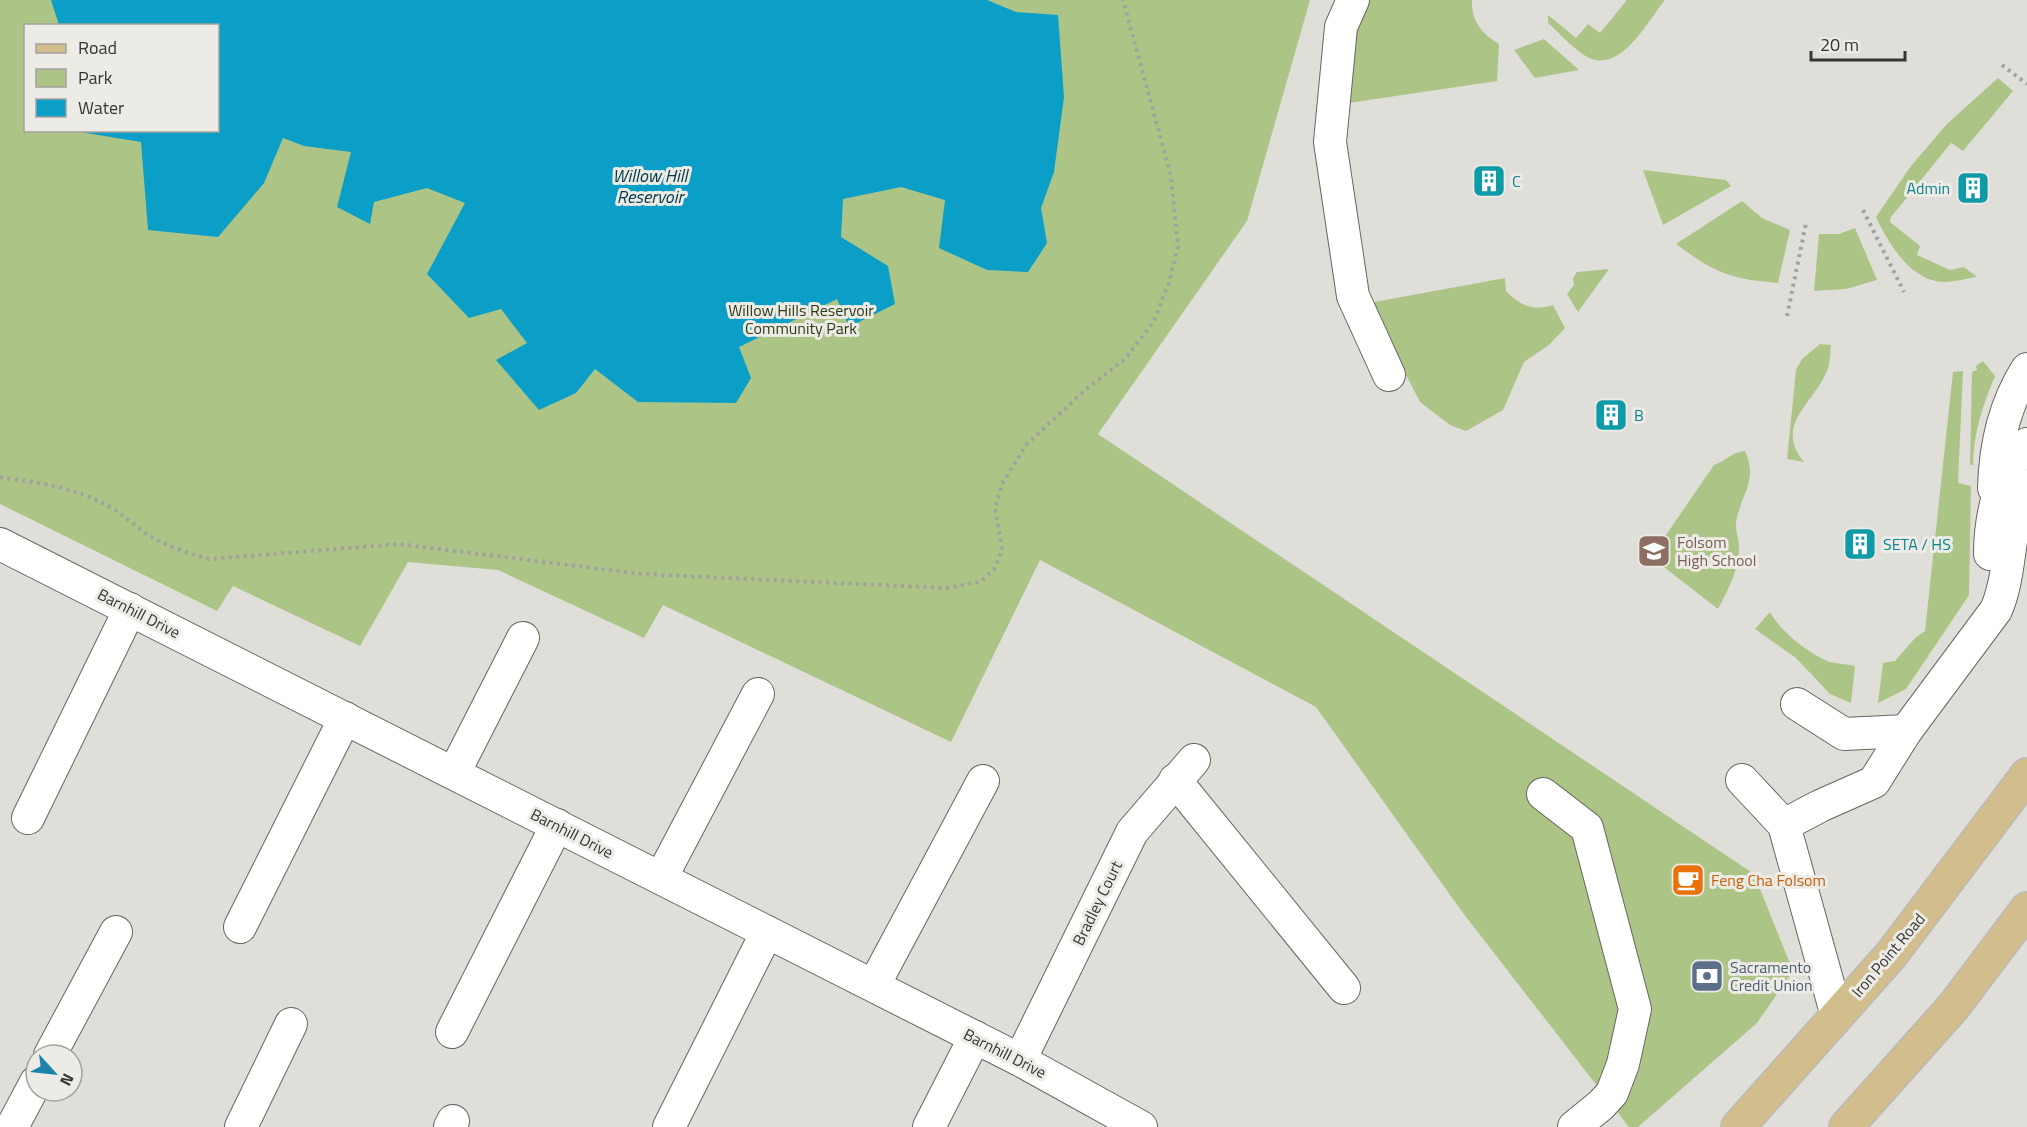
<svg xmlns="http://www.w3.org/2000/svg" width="2027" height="1127" font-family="'Titillium Web',sans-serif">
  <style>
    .green { fill: #adc487; fill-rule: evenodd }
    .water { fill: #0b9ec6 }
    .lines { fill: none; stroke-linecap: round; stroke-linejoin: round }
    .minor-casing { stroke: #666560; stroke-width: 34 }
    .major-casing { stroke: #bbbaba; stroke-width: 36 }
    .path { stroke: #a3a19d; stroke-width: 4; stroke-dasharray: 3 4.5; stroke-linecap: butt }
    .minor { stroke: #fff; stroke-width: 32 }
    .major { stroke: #d1be8c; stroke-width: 33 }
    .labels { text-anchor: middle; stroke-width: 6; stroke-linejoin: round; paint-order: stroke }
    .culture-label { font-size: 16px; fill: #0d838f; stroke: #edebe6; text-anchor: start }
    .park-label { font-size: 16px; fill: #2e3a15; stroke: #edebe6 }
    .education-label { font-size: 16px; fill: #785e54; stroke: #edebe6; text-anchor: start }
    .street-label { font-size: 16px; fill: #363533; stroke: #edebe6 }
    .food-label { font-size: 16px; fill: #c56008; stroke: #edebe6; text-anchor: start }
    .service-label { font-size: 16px; fill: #4e5e75; stroke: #edebe6; text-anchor: start }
    .water-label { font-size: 18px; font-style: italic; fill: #033b4c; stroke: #edebe6 }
  </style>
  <rect width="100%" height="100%" fill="#e0ded9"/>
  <g class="green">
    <path d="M0,0H1310L1247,221L1098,434L1754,874L1793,971L1757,1023L1638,1127H1629L1463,913L1316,707L1040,560L951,742L663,605L644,638L498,570L408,562L360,646L233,586L217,611L0,504ZM26,26H218V130H26Z"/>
    <path d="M1364,0H1472C1471,21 1482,34 1499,44L1497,81L1342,104L1344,81Z"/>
    <path d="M1627,0H1665C1649,19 1623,70 1592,59C1576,53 1561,34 1548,23V15L1576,38L1588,24L1600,33Z"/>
    <path d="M1544,39L1579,70L1535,78L1514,50Z"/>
    <path d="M1998,78L2013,91L1963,151L1951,143L1891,217L1890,222L1920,246L1917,255L1950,270L1964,267L1977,277C1967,278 1955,282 1945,282C1911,282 1888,243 1876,217L1911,166L1947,124Z"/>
    <path d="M1643,170L1726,180L1731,186L1663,225Z"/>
    <path d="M1742,201L1762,218L1790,230L1778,283C1730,279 1715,273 1676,244Z"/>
    <path d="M1855,228L1877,280L1846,289L1814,291L1819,234H1839Z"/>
    <path d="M1609,269L1578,312L1567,294L1574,285L1573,278L1577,272Z"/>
    <path d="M1505,278L1506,291C1520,305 1533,312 1553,305L1565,328L1549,345L1524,362L1503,410L1466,431L1450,425L1420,402L1369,303Z"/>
    <path d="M1820,344L1831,345C1830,355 1830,365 1826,373C1812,405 1774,425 1804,462L1787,459L1796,370L1802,359Z"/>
    <path d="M1983,361L1995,376C1983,405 1973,433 1973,465H1970L1972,372L1977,370L1976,366Z"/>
    <path d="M1963,371L1958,483L1971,486L1969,595L1906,689L1878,703L1883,663L1895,661L1915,638L1925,631L1953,372Z"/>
    <path d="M1745,451C1759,481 1740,495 1736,523C1735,531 1739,538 1739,546C1740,568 1728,590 1718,609L1651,557L1714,465C1726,461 1732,452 1745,451Z"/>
    <path d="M1770,612C1781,632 1806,651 1827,661C1835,664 1846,664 1855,666L1851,703L1830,694L1796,658L1755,629Z"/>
  </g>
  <path class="water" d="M51,0H987L1016,12L1058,15L1064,97L1054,172L1041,208L1047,243L1028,272L987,270L939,248L945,200L901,187L843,199L841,237L888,266L895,304L849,327L837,299L739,347L751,378L736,403L638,402L595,369L576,393L539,410L496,360L527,343L501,309L469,318L427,274L465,203L427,188L374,202L370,224L337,207L351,152L304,146L283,138L264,183L218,237L148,230L141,142L74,131L218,130V26L59,25Z"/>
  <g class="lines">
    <g class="minor-casing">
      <g id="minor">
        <path d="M1353,0L1341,27L1330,142L1353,296L1389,375"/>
        <path d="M1994,488C1995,446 2005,404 2027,369"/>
        <path d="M0,544L1020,1060L1141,1127"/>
        <path d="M1990,554C1990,518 2000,470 2027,444"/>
        <path d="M1797,704L1844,734L1906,731"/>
        <path d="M454,773L523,638"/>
        <path d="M1175,780L1344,988"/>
        <path d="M1742,780L1784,825L1837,1016"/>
        <path d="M1543,794L1587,828L1635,1009L1623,1064L1612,1093L1601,1105L1574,1127"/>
        <path d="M28,818L130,609"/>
        <path d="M1784,825L1820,806L1874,782L1906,731L1996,610C2013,571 2006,525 2027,486"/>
        <path d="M661,878L758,694"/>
        <path d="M240,927L345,718"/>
        <path d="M874,985L983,781"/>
        <path d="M452,1032L557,825"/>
        <path d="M50,1055L116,932"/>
        <path d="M1020,1060L1132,832L1194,760"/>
        <path d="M12,1127L36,1082"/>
        <path d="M241,1127L291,1024"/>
        <path d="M450,1127L453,1121"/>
        <path d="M669,1127L767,932"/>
        <path d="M929,1127L975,1037"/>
      </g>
    </g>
    <g class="major-casing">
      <g id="major">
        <path d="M1738,1127L1891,955L2027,775"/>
        <path d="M1846,1127L1954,1006L2027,909"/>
      </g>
    </g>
    <g class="path">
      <path d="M2002,65L2027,84"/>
      <path d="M1863,210L1904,292"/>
      <path d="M1787,316L1806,223"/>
      <path d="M0,477C40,483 80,488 115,510C126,517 135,526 145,533C165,546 187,553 209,559L399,544L641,574L946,588L980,582L995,568L1002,550L995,508L1003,482L1026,445L1084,391L1125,359L1154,321L1170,279L1178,247L1171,176L1123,0"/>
    </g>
    <use href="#minor" class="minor"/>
    <use href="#major" class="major"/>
  </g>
  <defs>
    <g id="building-square" transform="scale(1.725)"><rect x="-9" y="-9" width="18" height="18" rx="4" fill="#0f9aa8" stroke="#edebe6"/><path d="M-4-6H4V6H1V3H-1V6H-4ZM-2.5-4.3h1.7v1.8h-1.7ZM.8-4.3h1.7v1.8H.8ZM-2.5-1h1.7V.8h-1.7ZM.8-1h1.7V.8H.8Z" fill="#fff"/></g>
    <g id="school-square" transform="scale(1.725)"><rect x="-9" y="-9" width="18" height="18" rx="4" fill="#8d6e63" stroke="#edebe6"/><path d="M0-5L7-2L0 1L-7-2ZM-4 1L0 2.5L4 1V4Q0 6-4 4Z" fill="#fff"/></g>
    <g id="cafe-square" transform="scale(1.725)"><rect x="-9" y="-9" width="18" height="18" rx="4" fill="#e8710a" stroke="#edebe6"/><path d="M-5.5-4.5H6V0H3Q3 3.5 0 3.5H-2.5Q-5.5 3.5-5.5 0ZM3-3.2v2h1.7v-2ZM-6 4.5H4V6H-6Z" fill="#fff"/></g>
    <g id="bank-square" transform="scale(1.725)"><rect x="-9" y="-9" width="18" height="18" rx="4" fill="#5c6f8a" stroke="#edebe6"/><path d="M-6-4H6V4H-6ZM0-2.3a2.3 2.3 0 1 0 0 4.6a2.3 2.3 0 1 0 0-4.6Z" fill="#fff"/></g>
  </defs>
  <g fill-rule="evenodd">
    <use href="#building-square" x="1489" y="181"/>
    <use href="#building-square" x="1973" y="188"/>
    <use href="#building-square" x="1611" y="415"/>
    <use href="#building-square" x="1860" y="544"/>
    <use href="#school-square" x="1654" y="551"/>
    <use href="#cafe-square" x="1688" y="880"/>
    <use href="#bank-square" x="1707" y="976"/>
  </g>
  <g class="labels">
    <g class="culture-label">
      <text x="1512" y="187">C</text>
      <text x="1950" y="194" text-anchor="end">Admin</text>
      <text x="1634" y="421">B</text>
      <text x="1883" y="550">SETA / HS</text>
    </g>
    <g class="park-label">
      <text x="801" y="316">Willow Hills Reservoir<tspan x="801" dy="18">Community Park</tspan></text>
    </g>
    <g class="education-label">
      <text x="1677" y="548">Folsom<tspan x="1677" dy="18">High School</tspan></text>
    </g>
    <g class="street-label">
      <text transform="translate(139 613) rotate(27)" y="6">Barnhill Drive</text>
      <text transform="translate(572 833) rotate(27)" y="6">Barnhill Drive</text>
      <text transform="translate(1097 903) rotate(-64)" y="6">Bradley Court</text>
      <text transform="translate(1888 955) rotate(-50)" y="6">Iron Point Road</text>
      <text transform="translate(1005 1053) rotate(27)" y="6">Barnhill Drive</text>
    </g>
    <g class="food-label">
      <text x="1711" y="886">Feng Cha Folsom</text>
    </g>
    <g class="service-label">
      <text x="1730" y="973">Sacramento<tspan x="1730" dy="18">Credit Union</tspan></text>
    </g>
    <g class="water-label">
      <text x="650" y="182">Willow Hill<tspan x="650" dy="21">Reservoir</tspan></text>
    </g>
  </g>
  <rect x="24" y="24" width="195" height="108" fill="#edebe6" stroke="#a4a29e" stroke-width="1.5"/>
  <rect x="36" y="44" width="30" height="9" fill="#d1be8c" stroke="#a4a29e" stroke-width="1.5"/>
  <text x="78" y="54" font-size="18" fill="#363533">Road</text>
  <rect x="36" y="69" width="30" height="18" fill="#adc487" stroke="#a4a29e" stroke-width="1.5"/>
  <text x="78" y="84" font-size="18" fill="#363533">Park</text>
  <rect x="36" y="99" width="30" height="18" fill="#0b9ec6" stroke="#a4a29e" stroke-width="1.5"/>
  <text x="78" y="114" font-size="18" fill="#363533">Water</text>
  <g transform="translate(54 1073) rotate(117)"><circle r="28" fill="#edebe6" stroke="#a4a29e" stroke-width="1.5"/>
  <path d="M0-4.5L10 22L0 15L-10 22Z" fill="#1c82ac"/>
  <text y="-9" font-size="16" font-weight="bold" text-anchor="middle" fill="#363533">N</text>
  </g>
  <path d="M1811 51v9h94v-9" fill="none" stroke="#363533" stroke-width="3"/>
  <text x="1820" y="51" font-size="18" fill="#363533" stroke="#edebe6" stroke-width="4.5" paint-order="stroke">20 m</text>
</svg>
